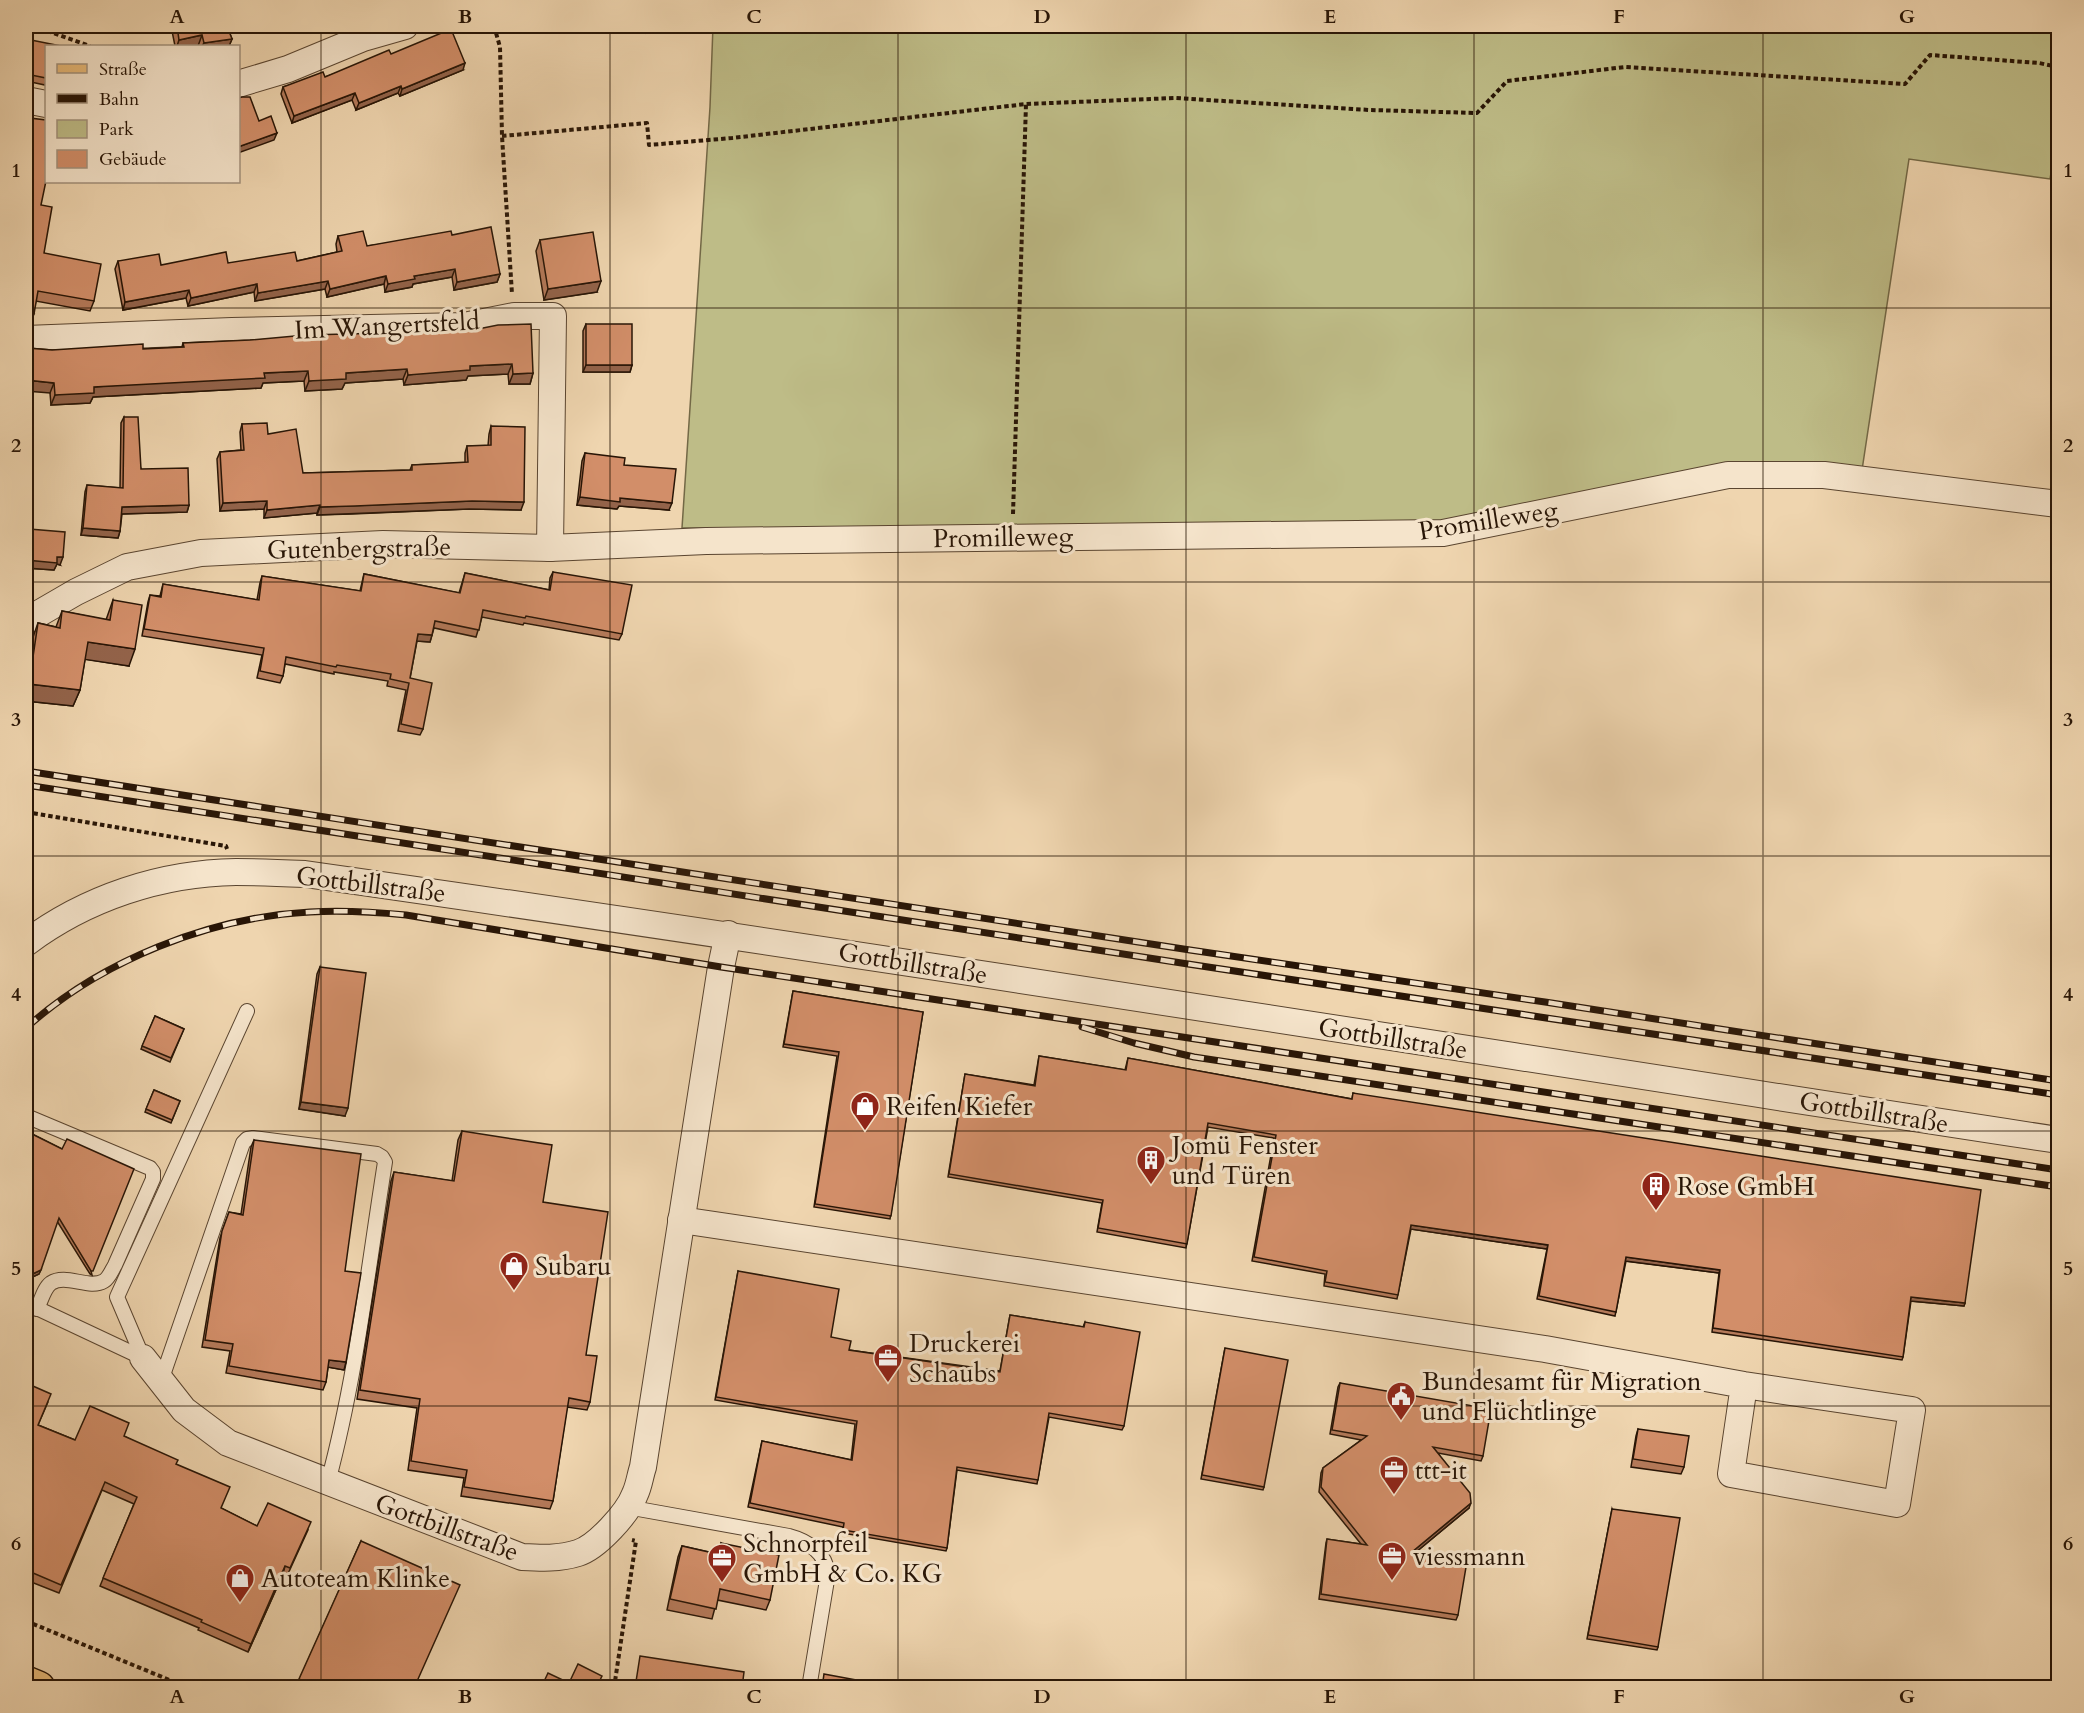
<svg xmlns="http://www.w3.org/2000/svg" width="2084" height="1713" font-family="Cardo,serif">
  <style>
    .green { fill: #bebc87; stroke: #736846; stroke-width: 1.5 }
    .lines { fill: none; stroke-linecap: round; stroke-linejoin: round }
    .service-casing { stroke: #5a4530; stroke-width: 16 }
    .minor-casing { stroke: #5a4530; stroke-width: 28 }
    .primary-casing { stroke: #281506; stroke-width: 36 }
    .path { stroke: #281506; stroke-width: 4; stroke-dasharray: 4.5 3; stroke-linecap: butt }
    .service { stroke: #f5e4cb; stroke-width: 14 }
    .minor { stroke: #f5e4cb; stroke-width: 26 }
    .primary { stroke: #e8ba78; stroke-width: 33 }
    .rail-casing { stroke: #281506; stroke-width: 7 }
    .rail { stroke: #f5e4cb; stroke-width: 4.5; stroke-dasharray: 14; stroke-linecap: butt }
    .wall { fill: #b57a5a; stroke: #281506; stroke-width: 1.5 }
    .shaded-wall { fill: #93634a; stroke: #281506; stroke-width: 1.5 }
    .building { fill: #d28e69; stroke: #281506; stroke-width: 1.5 }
    .grid { fill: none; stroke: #281506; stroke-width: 1.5; stroke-opacity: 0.55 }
    .labels { text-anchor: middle; stroke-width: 6; stroke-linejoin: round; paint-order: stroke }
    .street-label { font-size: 26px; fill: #281506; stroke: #f5e4cb }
    .poi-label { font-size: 26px; fill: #281506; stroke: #f5e4cb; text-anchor: start }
    .neatline { fill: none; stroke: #281506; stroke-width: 2 }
    .grid-label { font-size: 20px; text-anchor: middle; font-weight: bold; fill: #281506 }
  </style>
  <rect width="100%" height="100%" fill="#efd5af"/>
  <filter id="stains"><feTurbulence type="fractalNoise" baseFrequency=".00333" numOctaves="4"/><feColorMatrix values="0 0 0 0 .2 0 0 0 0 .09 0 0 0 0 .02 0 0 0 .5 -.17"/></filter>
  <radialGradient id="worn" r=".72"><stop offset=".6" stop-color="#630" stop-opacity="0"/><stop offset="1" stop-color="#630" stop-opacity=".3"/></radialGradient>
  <path class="green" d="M713,26H2058V134L2050,179L1909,159L1862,470L1430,527L682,528L710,107Z"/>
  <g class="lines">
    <g class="service-casing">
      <g id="service">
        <path d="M26,1116L150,1168L153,1172V1179L115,1265C112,1270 109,1278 104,1281C89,1290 66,1273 51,1283C44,1288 41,1301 37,1309"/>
        <path d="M26,1303L143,1358"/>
        <path d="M143,1358L117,1297L247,1011"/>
        <path d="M161,1381L243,1143L247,1139L253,1138L377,1154L382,1157L385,1162C368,1269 356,1378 328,1482"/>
        <path d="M627,1507L789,1536C808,1541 826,1553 828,1574L809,1688"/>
      </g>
    </g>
    <g class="minor-casing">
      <g id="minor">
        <path d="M238,84L288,69L363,38L405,26"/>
        <path d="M26,100L46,104"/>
        <path d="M26,339L232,331L464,326L514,316H553L550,548"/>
        <path d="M26,621L76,592L127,567L201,553L383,544L550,548L706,541L1443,533L1728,475H1824L2058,504"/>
        <path d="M26,943C86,898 161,873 236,872C259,872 282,873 305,874C890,957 1474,1051 2058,1140"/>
        <path d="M681,1220L1545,1349L1744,1385L1912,1410L1897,1504L1731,1474L1744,1385"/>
        <path d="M143,1358L184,1410L228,1443L522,1557C541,1558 559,1559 578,1553C597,1547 628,1513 635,1494C639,1486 640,1476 643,1467L721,967L728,934"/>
      </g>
    </g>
    <g class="primary-casing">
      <path id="primary" d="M26,1683L38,1688"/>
    </g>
    <g class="path">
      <path d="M33,26L90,46"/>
      <path d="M494,26L500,47L502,136L512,294"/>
      <path d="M502,136L647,123L649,145L732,138L1026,104L1175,98L1370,110L1477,113L1507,81L1625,67L1905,84L1930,55L2039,63L2058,67"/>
      <path d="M1013,514L1026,104"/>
      <path d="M26,812L226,846L227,849"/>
      <path d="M26,1621L189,1688"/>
      <path d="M614,1688L636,1541L632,1540"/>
    </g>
    <use href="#service" class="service"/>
    <use href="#minor" class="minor"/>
    <use href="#primary" class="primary"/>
    <g class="rail-casing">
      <g id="rail">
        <path d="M26,771L1190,950L1545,1002L2058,1081"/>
        <path d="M26,785L1188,964L2058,1095"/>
        <path d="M1082,1027L1134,1043L1194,1057L2058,1187"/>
        <path d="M26,1028C100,961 210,917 310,912C342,910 375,912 406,915L721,967L2058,1170"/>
      </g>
    </g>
    <use href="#rail" class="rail"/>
  </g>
  <g class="wall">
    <path d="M171,26H227L232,39L229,46H175Z"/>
    <path d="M613,26H654L647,32Z"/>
    <path d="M26,39L46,46V81L45,85L26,81Z"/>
    <path d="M391,54L463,70L400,96L398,93L356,110L352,100L292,123L281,94L283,87L325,77Z"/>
    <path d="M26,109L30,118L41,205L44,253L94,301L90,311L36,301L30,324L26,325Z"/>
    <path d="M452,235L500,274L497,282L454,290L452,277L413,284L412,287L385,292L384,284L327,297L325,289L255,301L254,292L188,306L186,298L123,310L115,269L118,261L161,265L297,261L337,252L336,244L338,236L367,246Z"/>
    <path d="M540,240L597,292L544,300L536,251Z"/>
    <path d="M586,324L632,365L630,372H583V331Z"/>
    <path d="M468,331L533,373L530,384H509L508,374L468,376L466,380L404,385L403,379L345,383L342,389L305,391L304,381L263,383L261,388L93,397L90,403L51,405L50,393L28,348L52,350L143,349L182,347L183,343Z"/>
    <path d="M124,417L141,469L189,505L187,512L122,514L120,531L118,538L81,535L85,492L87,485L120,488L121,423Z"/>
    <path d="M242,424L268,434L303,473L410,470L412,465L465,463V453L467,446H488L489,434L491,426L521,510L469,509L352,514L317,515V513L264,518V509L220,511L217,459L220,452L241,450L240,432Z"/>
    <path d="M585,453L624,465L669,510L619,506L617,509L577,505L582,461Z"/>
    <path d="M29,529L60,565L57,564L54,570L26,568V536Z"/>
    <path d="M553,572L622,634L619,640L524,623L523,625L482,617L476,637L434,628L430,642L417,641L410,678L423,729L420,735L398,731L406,690L387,686L388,681L334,672V674L285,664L283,676L280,683L257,678L262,655L142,636L148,602L150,595L160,596L163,584L257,600L260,583L262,576L360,591L364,574L459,593L465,573L549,590L550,578Z"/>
    <path d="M113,600L129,666L85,659L80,690L73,706L26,701V686L32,640L38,623L56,627L62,611L106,620Z"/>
    <path d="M320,967L345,1116L299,1109L317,974Z"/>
    <path d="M793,991L923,1012L890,1219L814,1207L837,1056L783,1047Z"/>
    <path d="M155,1016L184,1029L170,1062L141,1049Z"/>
    <path d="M1039,1056L1125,1070L1128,1058L1352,1099L1353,1093L1965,1303L1964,1306L1911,1301L1903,1357L1902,1360L1712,1332L1719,1273L1626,1261L1615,1316L1537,1299L1547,1249L1411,1229L1397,1299L1324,1286L1325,1274L1252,1261L1274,1138L1208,1127L1186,1248L1097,1232L1102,1203L948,1177L965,1074L1034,1085Z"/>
    <path d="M154,1090L180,1101L171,1123L145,1112Z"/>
    <path d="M26,1131L62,1149L92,1275L90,1274L57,1221L39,1274L26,1280Z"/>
    <path d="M462,1131L543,1202L586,1355L590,1402L587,1410L567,1407L553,1501L550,1509L461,1496L464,1478L408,1470L417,1408L357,1399L391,1181L394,1172L452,1181L458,1140Z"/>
    <path d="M254,1140L345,1271L346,1362L344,1370L328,1367L326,1382L323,1390L226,1373L230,1351L202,1347L220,1238L229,1212L241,1214L251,1147Z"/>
    <path d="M738,1271L849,1350L1000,1371L1010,1315L1083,1327L1085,1322L1124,1426L1122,1430L1049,1417L1037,1484L957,1470L947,1548L946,1551L842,1533L843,1527L748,1507L762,1441L851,1460L855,1424L715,1400Z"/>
    <path d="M1225,1348L1264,1487L1263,1490L1201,1479Z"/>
    <path d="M26,1383L48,1402L38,1425L75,1440L124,1436L176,1464L221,1508L257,1526L308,1530L287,1576L283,1574L248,1652L198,1630L199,1628L100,1586L134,1504L102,1490L59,1593L26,1580Z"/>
    <path d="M1340,1383L1483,1456L1481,1461L1438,1453L1469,1508L1415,1553L1458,1615L1456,1620L1319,1599L1326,1543L1327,1539L1361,1544L1319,1492L1321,1473L1323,1468L1361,1440L1330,1434L1338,1387Z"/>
    <path d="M1638,1429L1684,1467L1681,1474L1631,1467L1636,1436Z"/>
    <path d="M1612,1509L1658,1647L1657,1650L1587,1639Z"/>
    <path d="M361,1541L414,1688H308L298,1683Z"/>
    <path d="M721,1543L770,1600L766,1610L717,1600L712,1619L667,1610L678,1557L682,1546L717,1554Z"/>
  </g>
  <g class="shaded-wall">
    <path d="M649,26H654L647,32Z"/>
    <path d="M202,35L198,46H177L179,40Z"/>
    <path d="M232,39L229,46H202L204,43Z"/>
    <path d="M465,63L463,70L400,96L402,89Z"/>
    <path d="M401,86L398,93L356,110L359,103Z"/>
    <path d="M355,93L352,100L292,123L294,116Z"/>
    <path d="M277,133L274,140L238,153V147Z"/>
    <path d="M455,269L452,277L413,284L412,287L385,292L388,284L414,276Z"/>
    <path d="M500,274L497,282L454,290L457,282Z"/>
    <path d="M386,276L384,284L327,297L330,289Z"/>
    <path d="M328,281L325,289L255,301L258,293Z"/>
    <path d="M601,281L597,292L544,300L548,289Z"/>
    <path d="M257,284L254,292L188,306L191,298Z"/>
    <path d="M189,290L186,298L123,310L125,302Z"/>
    <path d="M34,314L30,324L26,325V316Z"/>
    <path d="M512,364L508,374L468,376L466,380L404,385L408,375L470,366Z"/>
    <path d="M586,365H632L630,372H583Z"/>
    <path d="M407,369L403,379L345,383L342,389L305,391L309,381L346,373Z"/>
    <path d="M308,371L304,381L263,383L261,388L93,397L90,403L51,405L55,395L94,387L264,373Z"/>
    <path d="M533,373L530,384H509L513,374Z"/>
    <path d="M26,380L54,383L50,393L26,391Z"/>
    <path d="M580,497L620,498L672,503L669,510L619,506L617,509L577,505Z"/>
    <path d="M267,501L264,509L220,511L223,503Z"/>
    <path d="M472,501L524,502L521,510L469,509L317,515L320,507Z"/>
    <path d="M189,505L187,512L120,514L122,507Z"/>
    <path d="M320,505L317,513L264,518L267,510Z"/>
    <path d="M83,528L120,531L118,538L81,535Z"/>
    <path d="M57,557H63L60,565L57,564L54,570L26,568V560Z"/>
    <path d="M418,634L432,635L430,642L416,641Z"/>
    <path d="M88,642L135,649L129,666L82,659Z"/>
    <path d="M29,684L80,690L73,706L26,701V695Z"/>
    <path d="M301,1102L348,1108L345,1116L299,1109Z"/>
    <path d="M1411,1225L1548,1245L1547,1249L1410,1229Z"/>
    <path d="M1626,1257L1720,1270L1719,1273L1625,1261Z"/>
    <path d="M41,1270L39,1274L26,1280V1277Z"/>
    <path d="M1911,1297L1965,1303L1964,1306L1910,1301Z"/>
    <path d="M329,1360L346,1362L344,1370L327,1367Z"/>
    <path d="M1471,1503L1469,1508L1410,1557L1412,1552Z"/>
    <path d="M285,1566L283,1574L248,1652L251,1644Z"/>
  </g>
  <g class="building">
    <path d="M177,26H227L232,39L204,43L202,35L179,40Z"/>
    <path d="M451,29L465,63L402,89L401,86L359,103L355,93L294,116L283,87L323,72L325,77L389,50L391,54Z"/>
    <path d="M26,39L61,46H46V78L26,74Z"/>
    <path d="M242,97H250L259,121L271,116L277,133L238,147V98Z"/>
    <path d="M26,109L31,110L30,118L46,120V181L41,205L52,207L44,253L101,264L94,301L38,291L34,314L26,316Z"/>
    <path d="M491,227L500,274L457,282L455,269L414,276L415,279L388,284L386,276L330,289L328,281L258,293L257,284L191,298L189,290L125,302L118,261L159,254L161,265L226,252L228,263L295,252L297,261L342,251L338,236L363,231L367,246L451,231L452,235Z"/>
    <path d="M593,232L601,281L548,289L540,240Z"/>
    <path d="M531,324L533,373L513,374L512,364L470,366V370L408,375L407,369L346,373V379L309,381L308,371L264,373L265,378L94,387V393L55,395L54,383L26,380V343L29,344L28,348L52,350L143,344V349L184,347L183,343L250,340L306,335L468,331L498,325Z"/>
    <rect x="586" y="324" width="46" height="41"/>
    <path d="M124,417H138L141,469L188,468L189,505L122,507L120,531L83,528L87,485L123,488Z"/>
    <path d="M267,423L268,434L296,429L303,473L412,470V465L468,462L467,446L491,445V426L525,427L524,502L472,501L355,506L320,507V505L267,510V501L223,503L220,452L244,450L242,424Z"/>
    <path d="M585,453L625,458L624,465L676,469L672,503L620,498V502L580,497Z"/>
    <path d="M29,529L65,532L63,557H57V563L26,560Z"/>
    <path d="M553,572L632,585L622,634L526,616L525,618L483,610L479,630L435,621L432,635L418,634L410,678L432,683L423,729L401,724L409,683L390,679L391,674L337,665L336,667L286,657L283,676L260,671L264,648L144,629L150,595L161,597L163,584L259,600L262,576L361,591L364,574L460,593L465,573L550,590Z"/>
    <path d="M113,600L142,605L135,649L88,642L80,690L29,684L38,623L60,628L62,611L110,620Z"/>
    <path d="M320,967L366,973L348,1108L301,1102Z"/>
    <path d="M793,991L923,1012L891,1216L815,1204L839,1052L784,1044Z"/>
    <path d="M155,1016L184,1029L171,1058L142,1046Z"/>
    <path d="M1039,1056L1126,1070L1128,1058L1352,1099L1353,1093L1981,1190L1965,1303L1911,1297L1903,1357L1713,1328L1720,1270L1626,1257L1616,1312L1539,1296L1548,1245L1411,1225L1398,1295L1325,1282L1327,1271L1254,1257L1276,1135L1208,1123L1187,1244L1098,1228L1103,1200L949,1174L965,1074L1035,1086Z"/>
    <path d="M154,1090L180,1101L172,1120L146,1109Z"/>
    <path d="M26,1131L62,1149L67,1139L134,1169L93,1271H91L59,1218L41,1270L26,1277Z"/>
    <path d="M462,1131L552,1145L543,1202L608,1212L586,1355L597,1356L590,1402L569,1398L553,1501L464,1487L467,1470L411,1461L420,1399L360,1390L394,1172L454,1181Z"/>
    <path d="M254,1140L361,1154L345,1271L361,1273L346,1362L329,1360L326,1382L229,1366L233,1344L205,1340L222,1231L229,1212L243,1215Z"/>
    <path d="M738,1271L839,1289L831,1337L851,1341L849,1350L1000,1372L1010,1315L1084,1327L1085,1322L1140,1332L1124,1426L1049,1413L1038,1480L957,1467L947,1548L843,1530L844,1523L750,1503L762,1441L852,1460L857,1421L716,1397Z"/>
    <path d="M1225,1348L1288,1360L1264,1487L1202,1475Z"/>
    <path d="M26,1383L51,1394L38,1425L75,1440L90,1406L129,1423L124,1436L178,1460L176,1464L230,1487L221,1508L257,1526L268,1503L311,1522L290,1568L285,1566L251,1644L201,1622L202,1620L103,1578L137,1497L105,1482L61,1585L26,1570Z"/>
    <path d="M1340,1383L1491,1409L1483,1456L1433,1447L1470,1493L1471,1503L1412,1552L1467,1561L1458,1615L1321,1594L1327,1539L1367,1545L1321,1487L1323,1468L1367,1436L1332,1430Z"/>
    <path d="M1638,1429L1689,1436L1684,1467L1633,1459Z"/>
    <path d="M1612,1509L1680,1518L1658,1647L1588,1635Z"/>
    <path d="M361,1541L460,1585L414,1688H318L299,1679Z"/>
    <path d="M721,1543L779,1555L770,1600L720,1589L716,1609L670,1599L682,1546L718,1554Z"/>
    <path d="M640,1656L744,1672L742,1688H635Z"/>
    <path d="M578,1664L602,1676L596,1688H541L548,1673L569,1683Z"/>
    <path d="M824,1674L894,1687L893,1688H822Z"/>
  </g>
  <path class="grid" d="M321,26V1688M610,26V1688M898,26V1688M1186,26V1688M1474,26V1688M1763,26V1688M26,308H2058M26,582H2058M26,856H2058M26,1131H2058M26,1406H2058"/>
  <defs>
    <g id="shop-pin" transform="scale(1.5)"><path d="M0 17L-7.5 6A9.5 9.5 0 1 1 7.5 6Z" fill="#8f2418" stroke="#f5e4cb"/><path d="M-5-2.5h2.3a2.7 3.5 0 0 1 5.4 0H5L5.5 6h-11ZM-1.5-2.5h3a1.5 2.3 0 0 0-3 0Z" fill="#fff"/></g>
    <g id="building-pin" transform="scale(1.5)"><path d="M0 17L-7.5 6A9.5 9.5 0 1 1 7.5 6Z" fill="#8f2418" stroke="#f5e4cb"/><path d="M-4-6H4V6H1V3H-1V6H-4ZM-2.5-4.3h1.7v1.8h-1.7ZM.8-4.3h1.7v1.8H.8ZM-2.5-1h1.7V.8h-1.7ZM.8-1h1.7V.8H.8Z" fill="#fff"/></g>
    <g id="office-pin" transform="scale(1.5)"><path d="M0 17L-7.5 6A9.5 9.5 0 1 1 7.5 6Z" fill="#8f2418" stroke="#f5e4cb"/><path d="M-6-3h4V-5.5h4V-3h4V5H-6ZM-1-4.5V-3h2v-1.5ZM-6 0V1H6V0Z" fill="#fff"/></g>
    <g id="civic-pin" transform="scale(1.5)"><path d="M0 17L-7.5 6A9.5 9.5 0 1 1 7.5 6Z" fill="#8f2418" stroke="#f5e4cb"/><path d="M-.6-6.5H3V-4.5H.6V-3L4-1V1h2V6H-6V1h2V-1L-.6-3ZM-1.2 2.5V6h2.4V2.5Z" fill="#fff"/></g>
  </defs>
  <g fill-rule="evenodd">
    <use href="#shop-pin" x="865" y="1106"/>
    <use href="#building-pin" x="1151" y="1160"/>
    <use href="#building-pin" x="1656" y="1186"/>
    <use href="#shop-pin" x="514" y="1266"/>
    <use href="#office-pin" x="888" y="1358"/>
    <use href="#civic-pin" x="1401" y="1396"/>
    <use href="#office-pin" x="1394" y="1470"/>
    <use href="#office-pin" x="1392" y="1556"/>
    <use href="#office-pin" x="722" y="1558"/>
    <use href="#shop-pin" x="240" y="1578"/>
  </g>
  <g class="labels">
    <g class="street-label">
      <text transform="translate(387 325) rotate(-3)" y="9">Im Wangertsfeld</text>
      <text transform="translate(1488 520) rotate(-9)" y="9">Promilleweg</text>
      <text transform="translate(1003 537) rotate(-1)" y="9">Promilleweg</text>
      <text transform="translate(359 548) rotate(-1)" y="9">Gutenbergstraße</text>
      <text transform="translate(371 884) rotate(7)" y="9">Gottbillstraße</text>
      <text transform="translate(913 963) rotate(9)" y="9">Gottbillstraße</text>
      <text transform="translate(1393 1038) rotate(9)" y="9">Gottbillstraße</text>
      <text transform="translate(1874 1112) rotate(9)" y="9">Gottbillstraße</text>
      <text transform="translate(447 1527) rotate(20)" y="9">Gottbillstraße</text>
    </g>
    <g class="poi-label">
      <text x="886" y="1115">Reifen Kiefer</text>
      <text x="1172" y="1154">Jomü Fenster<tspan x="1172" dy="30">und Türen</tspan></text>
      <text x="1677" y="1195">Rose GmbH</text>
      <text x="535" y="1275">Subaru</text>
      <text x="909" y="1352">Druckerei<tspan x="909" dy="30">Schaubs</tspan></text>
      <text x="1422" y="1390">Bundesamt für Migration<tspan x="1422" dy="30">und Flüchtlinge</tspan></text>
      <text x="1415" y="1479">ttt-it</text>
      <text x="743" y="1552">Schnorpfeil<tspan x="743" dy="30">GmbH &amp; Co. KG</tspan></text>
      <text x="1413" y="1565">viessmann</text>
      <text x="261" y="1587">Autoteam Klinke</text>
    </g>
  </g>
  <rect width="2084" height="1713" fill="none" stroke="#efd5af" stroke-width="66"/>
  <rect x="45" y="45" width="195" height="138" fill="#f5e4cb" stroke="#a3917c" stroke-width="1.5"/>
  <rect x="57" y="64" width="30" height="9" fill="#e8ba78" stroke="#a3917c" stroke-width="1.5"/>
  <text x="99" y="75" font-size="18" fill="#281506">Straße</text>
  <rect x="57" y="94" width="30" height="9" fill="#281506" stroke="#a3917c" stroke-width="1.5"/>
  <text x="99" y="105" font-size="18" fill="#281506">Bahn</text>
  <rect x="57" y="120" width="30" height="18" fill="#bebc87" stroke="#a3917c" stroke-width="1.5"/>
  <text x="99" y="135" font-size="18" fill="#281506">Park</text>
  <rect x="57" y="150" width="30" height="18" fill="#d28e69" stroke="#a3917c" stroke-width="1.5"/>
  <text x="99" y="165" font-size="18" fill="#281506">Gebäude</text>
  <rect x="33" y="33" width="2018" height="1647" class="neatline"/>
  <g class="grid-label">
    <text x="177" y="23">A</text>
    <text x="465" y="23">B</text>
    <text x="754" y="23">C</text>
    <text x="1042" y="23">D</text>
    <text x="1330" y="23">E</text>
    <text x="1619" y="23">F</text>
    <text x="1907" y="23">G</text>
    <text x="16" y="177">1</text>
    <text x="2068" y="177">1</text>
    <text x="16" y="452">2</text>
    <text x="2068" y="452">2</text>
    <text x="16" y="726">3</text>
    <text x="2068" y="726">3</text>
    <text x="16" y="1001">4</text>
    <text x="2068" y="1001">4</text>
    <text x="16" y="1275">5</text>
    <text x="2068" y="1275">5</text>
    <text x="16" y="1550">6</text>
    <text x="2068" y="1550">6</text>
    <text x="177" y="1703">A</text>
    <text x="465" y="1703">B</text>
    <text x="754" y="1703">C</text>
    <text x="1042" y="1703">D</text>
    <text x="1330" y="1703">E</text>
    <text x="1619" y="1703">F</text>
    <text x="1907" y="1703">G</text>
  </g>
  <rect width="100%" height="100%" filter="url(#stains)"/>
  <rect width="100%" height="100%" fill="url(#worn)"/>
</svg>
